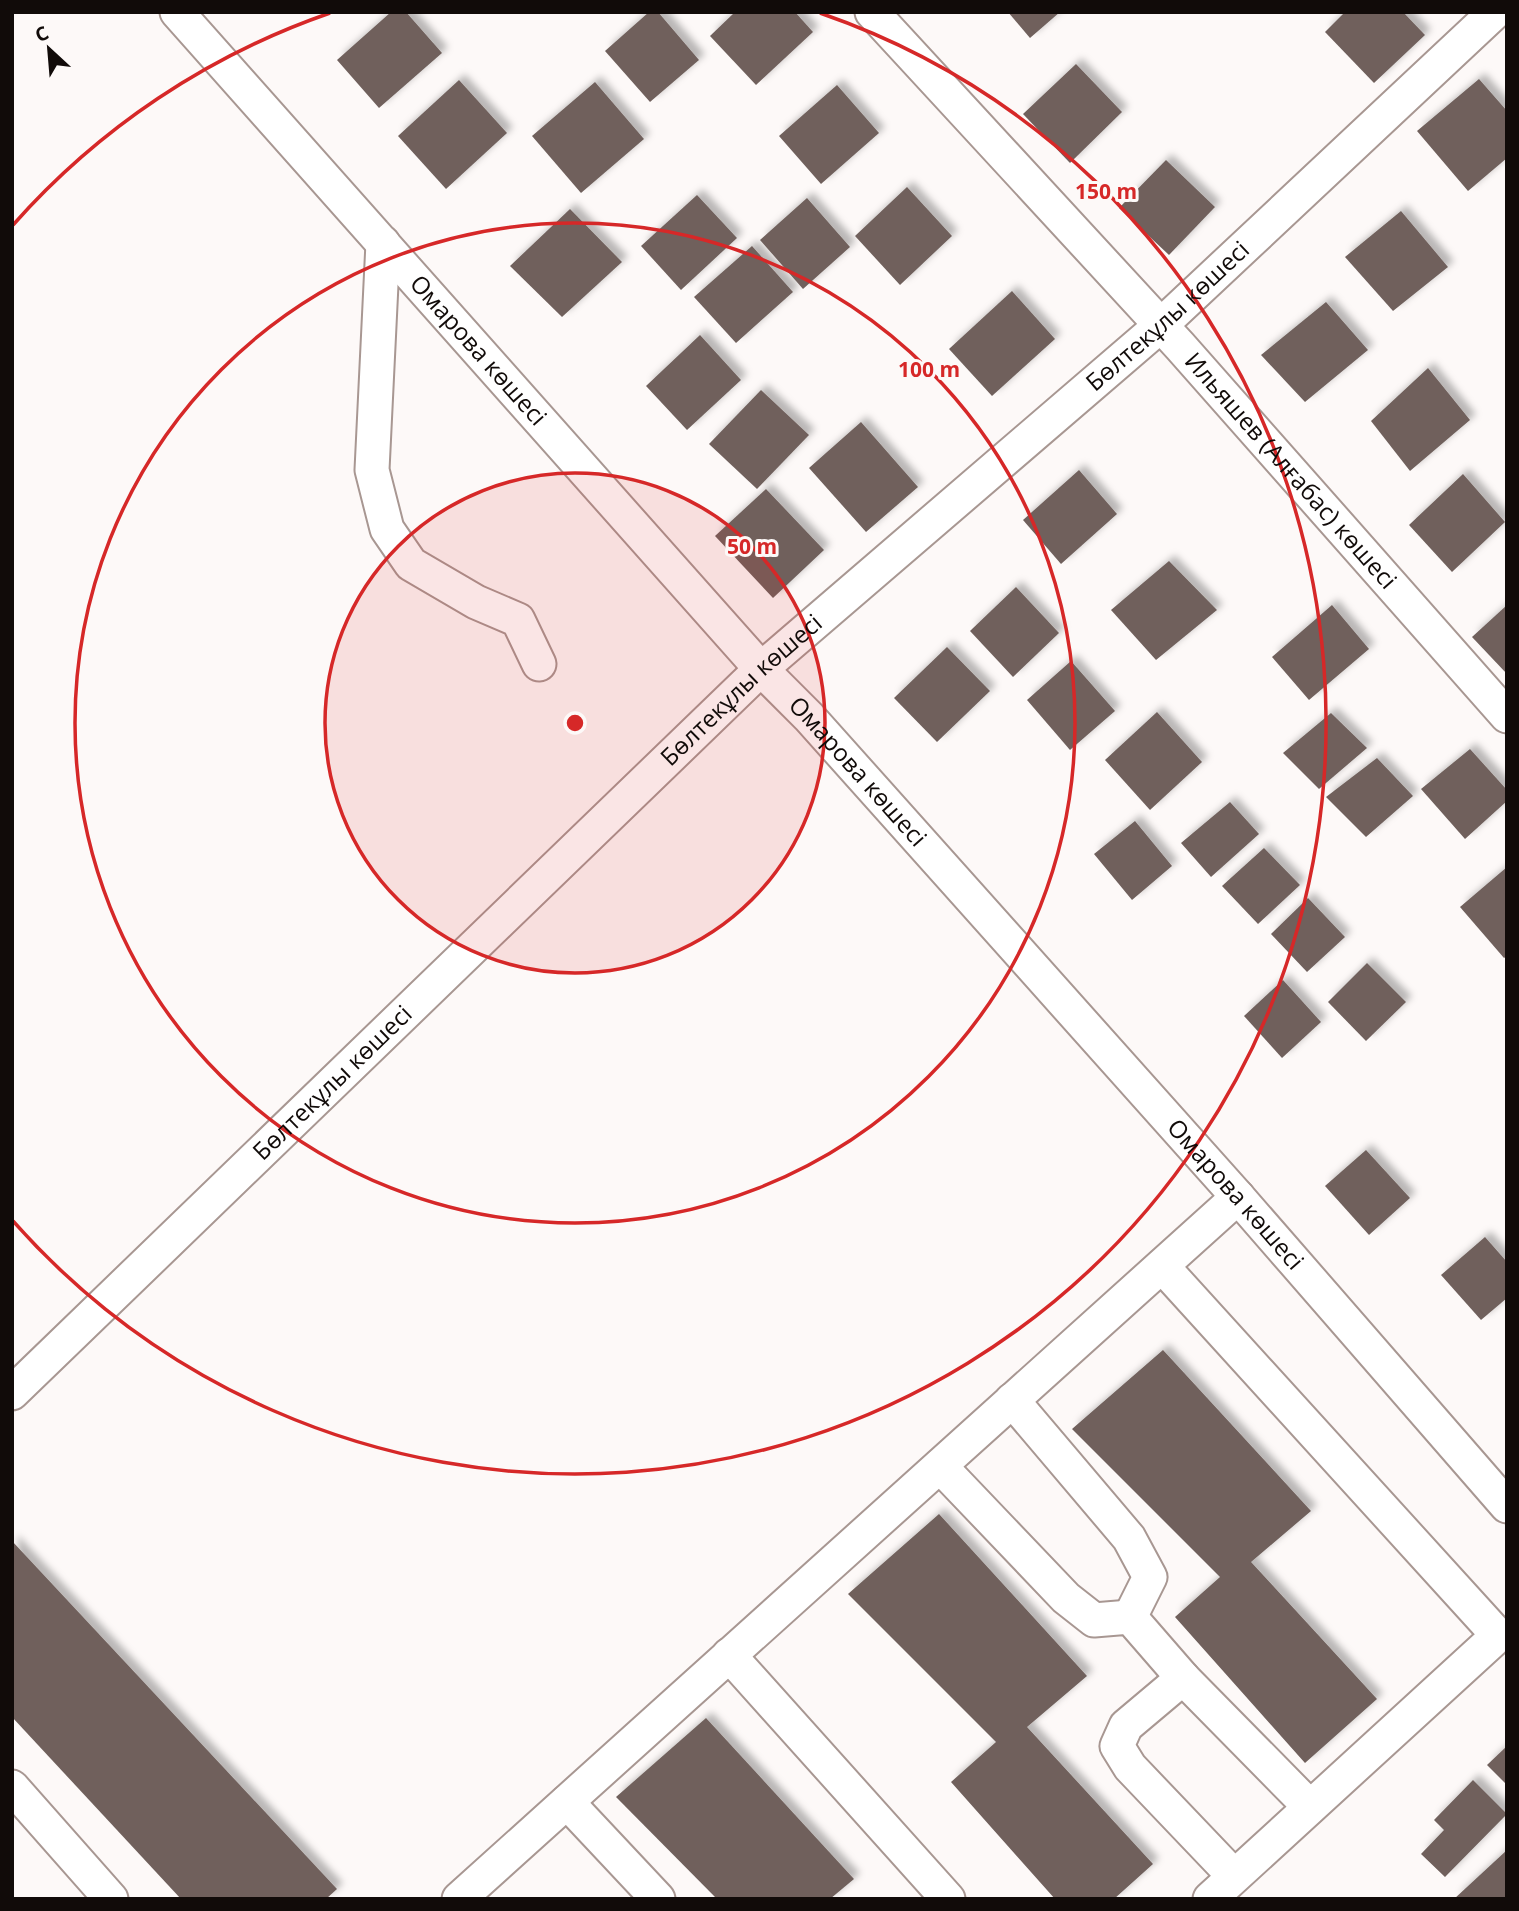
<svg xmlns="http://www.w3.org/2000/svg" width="1519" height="1911" font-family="'Open Sans',sans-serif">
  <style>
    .building { fill: #6f605c; filter: url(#shadow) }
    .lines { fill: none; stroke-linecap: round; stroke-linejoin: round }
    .minor-casing { stroke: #a89792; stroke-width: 37 }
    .minor { stroke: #fff; stroke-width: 33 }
    .ring { fill: none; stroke: #d62828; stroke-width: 3.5 }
    .labels { text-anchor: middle; stroke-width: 6; stroke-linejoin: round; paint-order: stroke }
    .street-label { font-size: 24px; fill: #110b09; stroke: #fdf9f8 }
    .centre { fill: #d62828; stroke: #fdf9f8; stroke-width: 3.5 }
    .ring-label { font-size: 21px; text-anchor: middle; font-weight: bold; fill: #d62828; stroke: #fdf9f8; stroke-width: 6; stroke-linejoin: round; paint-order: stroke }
  </style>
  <defs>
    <filter id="shadow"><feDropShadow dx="6" dy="-6" stdDeviation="3.5" flood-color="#0004"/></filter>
  </defs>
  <rect width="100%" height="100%" fill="#fdf9f8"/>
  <g class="building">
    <path d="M391,12H406L442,53L379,108L337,60Z"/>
    <path d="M649,12H658L699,60L650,102L605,51Z"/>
    <path d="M735,12H795L813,32L756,85L710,36Z"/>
    <path d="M1008,12H1060L1030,38Z"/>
    <path d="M1345,12H1403L1425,35L1374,83L1325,32Z"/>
    <path d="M1076,64L1122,112L1070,163L1023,114Z"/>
    <path d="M1479,79L1507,111V158L1468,191L1417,131Z"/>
    <path d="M459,80L507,133L446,189L398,136Z"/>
    <path d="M595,82L644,139L581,193L532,136Z"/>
    <path d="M837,85L879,133L821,184L779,136Z"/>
    <path d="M1166,160L1215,207L1169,255L1119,208Z"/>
    <path d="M907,187L952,236L900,285L855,236Z"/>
    <path d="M697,195L737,238L681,290L641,246Z"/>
    <path d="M807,198L850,247L803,289L760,240Z"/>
    <path d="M570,209L622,262L562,317L510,266Z"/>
    <path d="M1401,211L1448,267L1393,311L1345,257Z"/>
    <path d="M752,246L793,292L736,343L694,297Z"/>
    <path d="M1012,291L1055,339L992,396L949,349Z"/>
    <path d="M1326,302L1368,350L1305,402L1261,355Z"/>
    <path d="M700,335L741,380L687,430L646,386Z"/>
    <path d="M1428,368L1470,420L1410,471L1371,421Z"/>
    <path d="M761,390L809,435L757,489L709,444Z"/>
    <path d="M861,422L918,487L866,532L809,468Z"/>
    <path d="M1079,470L1117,514L1061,564L1023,520Z"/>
    <path d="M1463,474L1505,522L1452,572L1409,525Z"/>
    <path d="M766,489L824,550L773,598L715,536Z"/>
    <path d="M1169,561L1217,610L1156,660L1111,610Z"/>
    <path d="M1016,587L1059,633L1013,677L970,631Z"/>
    <path d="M1332,605L1369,649L1309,700L1272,657Z"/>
    <path d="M1507,605V674L1472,637Z"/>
    <path d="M947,647L990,691L937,742L894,698Z"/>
    <path d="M1071,661L1115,711L1070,750L1027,700Z"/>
    <path d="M1157,712L1202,762L1150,810L1105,760Z"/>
    <path d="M1331,713L1367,748L1319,789L1283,753Z"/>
    <path d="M1470,749L1507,790V801L1465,839L1421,789Z"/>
    <path d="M1377,758L1413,796L1366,837L1326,797Z"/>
    <path d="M1230,802L1259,834L1211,877L1181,843Z"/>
    <path d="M1135,821L1172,866L1132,900L1094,854Z"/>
    <path d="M1264,848L1300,885L1258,924L1222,886Z"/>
    <path d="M1507,867V956L1504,958L1460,907Z"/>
    <path d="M1308,898L1345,937L1307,972L1271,934Z"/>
    <path d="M1367,963L1406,1002L1366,1041L1328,1002Z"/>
    <path d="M1283,980L1321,1022L1282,1058L1244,1016Z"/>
    <path d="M1366,1150L1410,1198L1369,1235L1325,1186Z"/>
    <path d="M1485,1237L1507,1262V1298L1481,1320L1441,1275Z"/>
    <path d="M1163,1350L1311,1511L1251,1562L1377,1699L1305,1763L1175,1617L1220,1577L1072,1429Z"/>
    <path d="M939,1514L1087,1676L1027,1727L1153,1864L1114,1899H1055L951,1782L996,1742L848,1594Z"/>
    <path d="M12,1541L337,1889L326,1899H181L12,1717Z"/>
    <path d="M706,1718L854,1879L830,1899H717L616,1797Z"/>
    <path d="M1507,1746V1785L1487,1765Z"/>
    <path d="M1473,1780L1507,1814L1445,1877L1421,1854L1444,1830L1434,1820Z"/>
    <path d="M1507,1850V1899H1454Z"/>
  </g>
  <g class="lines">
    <g class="minor-casing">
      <g id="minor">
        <path id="s1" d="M177,12L761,669L809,717L1238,1197L1507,1506"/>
        <path id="s2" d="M872,12L1180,346L1507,716"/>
        <path d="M383,243L372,470L387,529L411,564L476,602L518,620L539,664"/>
        <path d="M1162,1266L1494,1631L1493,1640L1210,1899"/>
        <path id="s3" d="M12,1393L761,669L1160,326L1495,12"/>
        <path d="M1012,1400L1129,1538L1150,1577L1130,1617"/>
        <path d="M940,1466L1066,1598L1094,1620L1130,1617L1183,1678"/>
        <path d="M729,1655L948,1899"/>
        <path d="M12,1787L111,1899"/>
        <path d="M567,1802L658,1899"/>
        <path d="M1234,1876L1130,1767L1117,1746L1126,1726L1183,1678L1310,1807"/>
        <path d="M459,1899L1238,1197"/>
      </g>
    </g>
    <use href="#minor" class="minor"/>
  </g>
  <circle cx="575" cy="723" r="250" fill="#d62828" fill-opacity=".12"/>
  <g class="ring">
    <circle cx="575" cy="723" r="250"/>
    <circle cx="575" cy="723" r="500"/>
    <path d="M13 225A751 751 0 0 1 330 13M820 13A751 751 0 1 1 13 1221"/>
  </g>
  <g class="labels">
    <g class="street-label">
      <text dy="8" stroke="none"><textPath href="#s3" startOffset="1580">Бөлтекұлы көшесі</textPath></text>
      <text dy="8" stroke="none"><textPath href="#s1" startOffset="453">Омарова көшесі</textPath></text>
      <text dy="8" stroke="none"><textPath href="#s2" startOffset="621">Ильяшев (Алғабас) көшесі</textPath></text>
      <text dy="8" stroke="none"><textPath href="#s3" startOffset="1013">Бөлтекұлы көшесі</textPath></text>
      <text dy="8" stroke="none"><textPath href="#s1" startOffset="1020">Омарова көшесі</textPath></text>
      <text dy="8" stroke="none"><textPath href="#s3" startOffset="446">Бөлтекұлы көшесі</textPath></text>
      <text dy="8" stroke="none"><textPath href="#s1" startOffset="1587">Омарова көшесі</textPath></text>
    </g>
  </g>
  <circle cx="575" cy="723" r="10" class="centre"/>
  <g class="ring-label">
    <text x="1106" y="199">150 m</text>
    <text x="929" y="377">100 m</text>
    <text x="752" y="554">50 m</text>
  </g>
  <rect width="1519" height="1911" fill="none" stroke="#110b09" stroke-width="28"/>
  <g transform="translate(49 49) rotate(334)" stroke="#fdf9f8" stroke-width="5" paint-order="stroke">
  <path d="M0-5L12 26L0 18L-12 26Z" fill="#110b09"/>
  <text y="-10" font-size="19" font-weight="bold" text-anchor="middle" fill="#110b09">С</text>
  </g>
</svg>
